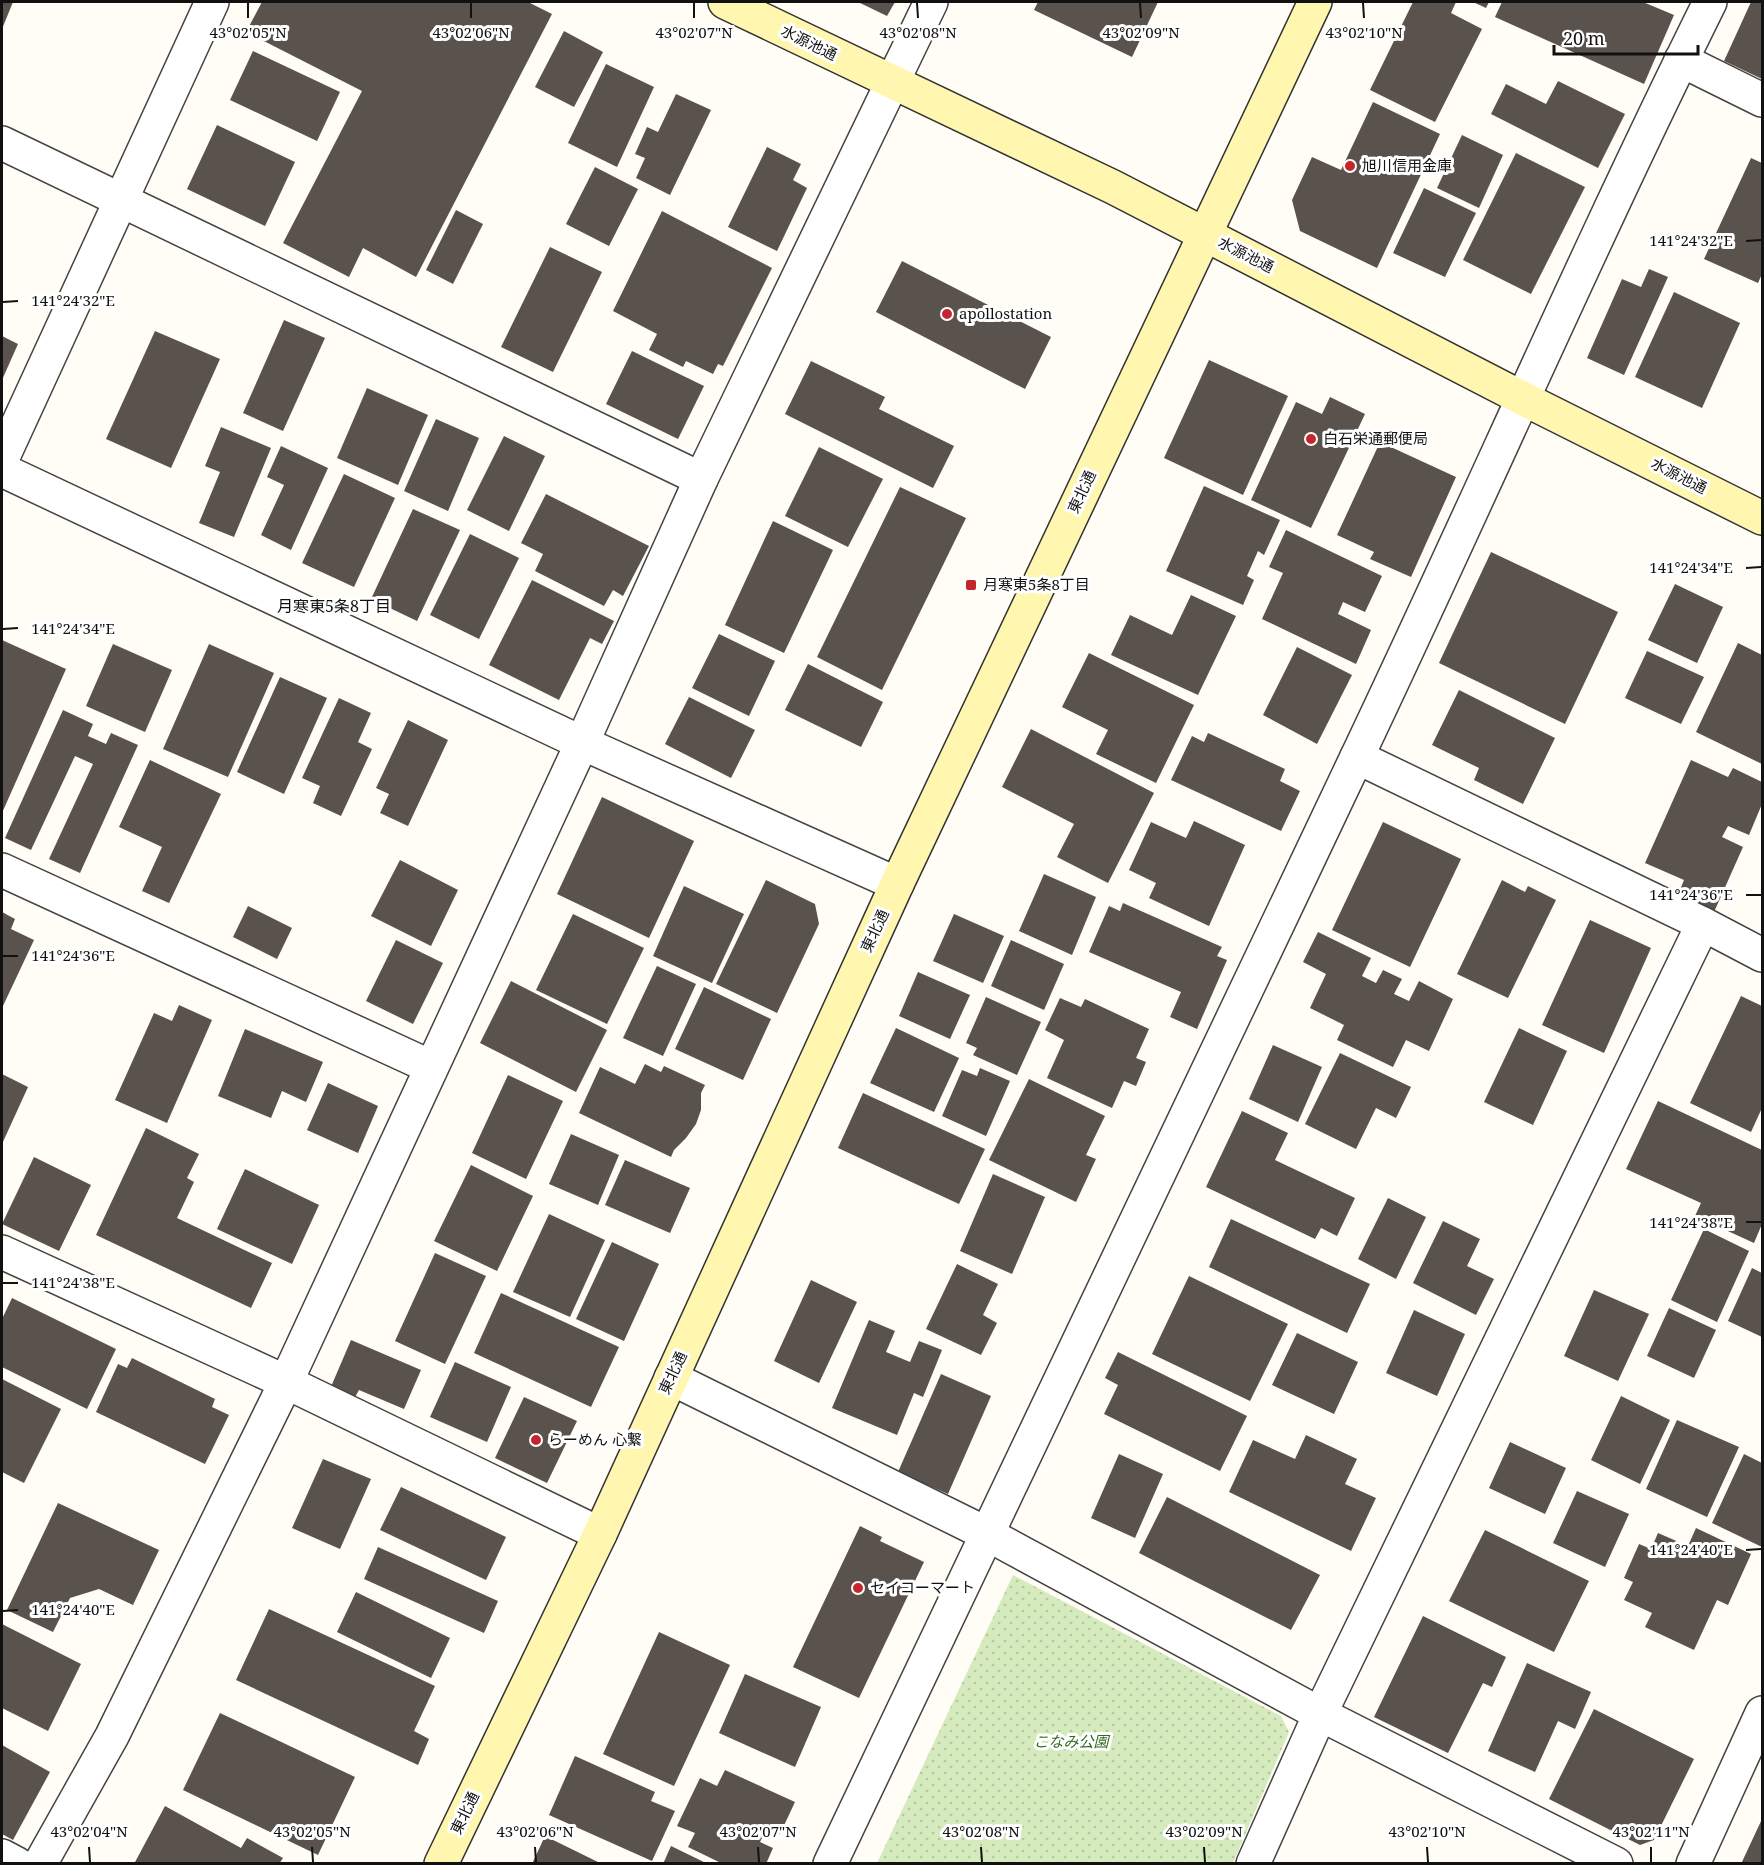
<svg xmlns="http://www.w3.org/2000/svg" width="1764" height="1865" font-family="'Noto Serif','Noto Sans JP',serif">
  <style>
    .park { fill: url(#park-dots) }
    .building { fill: #5a524d }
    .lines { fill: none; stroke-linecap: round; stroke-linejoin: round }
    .street-casing { stroke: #444; stroke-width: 36 }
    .secondary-casing { stroke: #333; stroke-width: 36 }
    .street { stroke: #fff; stroke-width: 33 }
    .secondary { stroke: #fff6b0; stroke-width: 33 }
    .ticks { fill: none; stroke: #111; stroke-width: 2 }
    .poi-dot { fill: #c4262e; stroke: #fff; stroke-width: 2 }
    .labels { text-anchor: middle; stroke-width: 6; stroke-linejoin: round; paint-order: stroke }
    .street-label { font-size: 15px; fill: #111; stroke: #fff }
    .poi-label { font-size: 15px; fill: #111; stroke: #fff; text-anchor: start }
    .park-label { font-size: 15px; font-style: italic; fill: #2f6b1f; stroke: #fff }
    .neighbourhood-label { font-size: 16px; fill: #111; stroke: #fff }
    .ticks-label { font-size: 15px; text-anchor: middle; fill: #111; stroke: #fff; stroke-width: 6; stroke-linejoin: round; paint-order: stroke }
  </style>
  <defs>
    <pattern id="park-dots" width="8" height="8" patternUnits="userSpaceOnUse" patternTransform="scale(1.5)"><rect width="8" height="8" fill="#d5ebbd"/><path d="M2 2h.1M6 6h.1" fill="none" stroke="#b6c8a1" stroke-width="1.8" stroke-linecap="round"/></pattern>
  </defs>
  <rect width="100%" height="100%" fill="#fffdf5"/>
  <path class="park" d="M1013,1575L1281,1716L1289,1732L1233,1863H877Z"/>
  <g class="building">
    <path d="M2,2H13L2,29Z"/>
    <path d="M262,2H528L552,14L416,277L363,248L349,277L283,243L362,91L246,32Z"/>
    <path d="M858,2H895L887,16Z"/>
    <path d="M1038,2H1158L1132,57L1034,10Z"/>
    <path d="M1413,2H1456L1451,13L1482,29L1435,122L1370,90Z"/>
    <path d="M1473,2H1489L1486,8Z"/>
    <path d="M1502,2H1643L1674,15L1644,84L1495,17Z"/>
    <path d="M1751,2H1762V79L1724,61Z"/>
    <path d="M564,31L603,52L574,107L535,87Z"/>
    <path d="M253,51L340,92L317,141L230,100Z"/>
    <path d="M606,64L654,87L617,167L568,143Z"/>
    <path d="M1558,81L1625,114L1598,168L1491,114L1506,84L1546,104Z"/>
    <path d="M676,94L711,110L670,195L636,178L645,158L635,154L647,127L658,132Z"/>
    <path d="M1373,102L1440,134L1377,268L1300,231L1292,200L1312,157L1341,170Z"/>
    <path d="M217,125L295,162L265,226L187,189Z"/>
    <path d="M1462,135L1503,155L1479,208L1437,188Z"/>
    <path d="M767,147L801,164L793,180L807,188L777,251L728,227Z"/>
    <path d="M1516,153L1585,187L1531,294L1463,260Z"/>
    <path d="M1751,158L1762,163V274L1758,283L1704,259Z"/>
    <path d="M595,167L638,189L609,246L566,224Z"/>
    <path d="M1424,188L1476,213L1445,277L1393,253Z"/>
    <path d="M456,210L483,224L453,284L426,270Z"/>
    <path d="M662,211L772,268L723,366L718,364L713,374L686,361L683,367L649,350L657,334L613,311Z"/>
    <path d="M550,247L602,272L553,372L501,347Z"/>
    <path d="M902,261L1051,337L1025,389L876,312Z"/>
    <path d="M1649,269L1668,277L1624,375L1587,358L1622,279L1641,287Z"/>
    <path d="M1674,292L1740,323L1702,408L1635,377Z"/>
    <path d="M284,320L325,338L283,431L243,413Z"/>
    <path d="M155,331L220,359L171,468L106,439Z"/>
    <path d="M2,336L18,344L2,380Z"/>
    <path d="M632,351L704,386L678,439L606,404Z"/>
    <path d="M1209,360L1288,396L1243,495L1164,458Z"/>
    <path d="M811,361L885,397L879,409L954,446L933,488L785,414Z"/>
    <path d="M367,388L428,415L398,485L337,458Z"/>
    <path d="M1330,397L1365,414L1311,528L1251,500L1296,402L1322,414Z"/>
    <path d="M436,419L479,438L448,511L404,491Z"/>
    <path d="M221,427L271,448L234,537L199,523L220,472L205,466Z"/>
    <path d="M504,436L545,456L509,531L467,510Z"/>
    <path d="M1380,442L1456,477L1411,577L1370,559L1374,552L1337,535Z"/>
    <path d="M281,446L328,468L291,550L261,535L284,485L267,477Z"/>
    <path d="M819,447L883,479L848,547L785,516Z"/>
    <path d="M344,474L395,498L354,587L302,563Z"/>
    <path d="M1204,486L1280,520L1264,555L1258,551L1247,576L1254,580L1243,605L1166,571Z"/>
    <path d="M900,487L966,518L882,690L817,657Z"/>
    <path d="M546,494L649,546L623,596L613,590L604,606L535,571L543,554L521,543Z"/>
    <path d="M413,509L460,530L417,621L371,599Z"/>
    <path d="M773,521L833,550L784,653L725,625Z"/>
    <path d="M1286,530L1382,576L1365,612L1343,602L1338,614L1371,630L1356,664L1262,619L1283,573L1269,567Z"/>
    <path d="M470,534L519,558L479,639L430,615Z"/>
    <path d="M1491,552L1618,612L1565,724L1439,663Z"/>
    <path d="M532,580L614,621L602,644L590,638L559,700L489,665Z"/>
    <path d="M1675,584L1723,607L1697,663L1648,640Z"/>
    <path d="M1191,595L1236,616L1198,695L1111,655L1130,615L1172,635Z"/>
    <path d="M719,634L775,661L749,716L692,688Z"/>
    <path d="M2,640L66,669L2,813Z"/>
    <path d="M1738,643L1762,655V764L1696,732Z"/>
    <path d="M113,644L172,670L145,732L86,706Z"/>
    <path d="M209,644L274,673L228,777L163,749Z"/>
    <path d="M1297,647L1352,675L1317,744L1263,715Z"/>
    <path d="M1647,651L1704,677L1681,724L1625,698Z"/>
    <path d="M1089,653L1194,705L1156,783L1096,754L1108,730L1062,707Z"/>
    <path d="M808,664L883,702L861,747L785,710Z"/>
    <path d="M280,677L327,698L284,794L237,772Z"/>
    <path d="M1459,690L1555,738L1523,804L1474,780L1479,768L1432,745Z"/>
    <path d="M689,697L755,730L731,778L665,744Z"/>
    <path d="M339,698L371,713L358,742L372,749L341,816L313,803L320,786L302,778Z"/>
    <path d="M63,710L93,724L88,736L106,744L111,733L138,745L80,873L49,859L93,764L75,756L31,850L5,838Z"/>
    <path d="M408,720L448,740L408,826L380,813L389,794L376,788Z"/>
    <path d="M1031,729L1154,793L1108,883L1057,857L1074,824L1002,787Z"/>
    <path d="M1208,733L1285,769L1280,781L1300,791L1281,831L1171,780L1192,736L1204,742Z"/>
    <path d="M150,760L221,794L169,903L142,891L162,847L119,827Z"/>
    <path d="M1691,760L1728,777L1733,768L1762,782V804L1749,835L1728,826L1722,837L1743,847L1714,912L1678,895L1684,880L1645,863Z"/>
    <path d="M602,797L694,841L649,938L557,894Z"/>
    <path d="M1194,821L1245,845L1209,926L1149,898L1156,883L1129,870L1151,822L1186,838Z"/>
    <path d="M1383,822L1461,859L1410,967L1332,930Z"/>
    <path d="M400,860L458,890L431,946L371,916Z"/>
    <path d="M1044,874L1096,897L1072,955L1019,931Z"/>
    <path d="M766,880L815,904L819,924L777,1013L716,984Z"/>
    <path d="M1502,880L1525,892L1528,886L1556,900L1508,998L1457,974Z"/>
    <path d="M684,886L744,914L712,983L653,956Z"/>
    <path d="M1123,903L1222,947L1217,956L1227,960L1197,1029L1170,1017L1181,992L1089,952L1109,906L1120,911Z"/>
    <path d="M248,906L292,928L277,959L233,937Z"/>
    <path d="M2,912L15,919L11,929L34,940L2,1008Z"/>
    <path d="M573,914L644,948L607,1024L536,990Z"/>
    <path d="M954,914L1004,936L983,983L933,961Z"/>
    <path d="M1590,920L1651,948L1604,1053L1542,1025Z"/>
    <path d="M1318,932L1371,958L1362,976L1376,983L1383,970L1402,979L1394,994L1409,1001L1419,981L1453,999L1429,1051L1406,1040L1393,1067L1337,1040L1344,1025L1310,1008L1326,974L1303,962Z"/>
    <path d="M396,940L443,963L413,1024L366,1001Z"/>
    <path d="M1011,940L1064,964L1044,1010L991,986Z"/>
    <path d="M657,966L696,984L663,1056L623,1038Z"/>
    <path d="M918,972L970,995L950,1039L899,1016Z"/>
    <path d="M511,981L607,1030L576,1092L480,1043Z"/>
    <path d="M704,987L771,1019L743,1080L675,1049Z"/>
    <path d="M1741,996L1762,1006V1108L1751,1132L1690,1103Z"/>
    <path d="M986,997L1041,1022L1017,1075L973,1055L977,1048L966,1043Z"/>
    <path d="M1060,998L1081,1007L1085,999L1149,1029L1136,1058L1146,1062L1136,1086L1124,1081L1112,1108L1047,1078L1064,1040L1045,1030Z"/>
    <path d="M179,1005L212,1020L167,1123L115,1100L154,1013L172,1021Z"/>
    <path d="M896,1028L959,1058L934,1112L870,1083Z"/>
    <path d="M1519,1028L1567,1051L1533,1125L1484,1102Z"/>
    <path d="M245,1029L323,1062L306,1102L282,1091L271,1118L218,1096Z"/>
    <path d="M1273,1045L1322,1067L1298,1122L1249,1099Z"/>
    <path d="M1340,1053L1411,1087L1396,1118L1376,1108L1356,1149L1305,1124Z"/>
    <path d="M645,1064L661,1072L664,1066L705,1085L701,1093V1110L696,1124L686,1138L674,1150L671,1157L579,1113L600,1067L635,1084Z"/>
    <path d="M980,1068L1010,1081L986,1136L942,1116L962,1070L977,1076Z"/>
    <path d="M2,1074L28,1087L2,1144Z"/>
    <path d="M508,1075L563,1101L526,1179L472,1153Z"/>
    <path d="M1029,1079L1105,1116L1086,1155L1096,1159L1076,1202L989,1160Z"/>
    <path d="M328,1083L378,1106L358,1153L307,1130Z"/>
    <path d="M863,1093L985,1149L959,1204L838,1148Z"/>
    <path d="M1658,1101L1762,1150V1224L1754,1243L1695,1216L1701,1203L1626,1169Z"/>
    <path d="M1242,1111L1288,1133L1275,1160L1355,1198L1337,1236L1321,1228L1315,1239L1206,1187Z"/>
    <path d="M146,1128L199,1154L187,1178L194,1182L177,1218L272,1263L251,1308L96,1235Z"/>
    <path d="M571,1134L619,1155L598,1205L549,1184Z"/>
    <path d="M34,1157L91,1185L59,1251L2,1224Z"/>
    <path d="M625,1160L690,1188L670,1233L605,1205Z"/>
    <path d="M471,1165L533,1196L497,1271L434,1241Z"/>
    <path d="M245,1169L319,1205L292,1264L217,1229Z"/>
    <path d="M993,1174L1045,1197L1012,1274L960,1251Z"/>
    <path d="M1388,1198L1426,1217L1396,1279L1358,1259Z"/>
    <path d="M549,1214L605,1240L570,1317L513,1292Z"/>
    <path d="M1231,1219L1370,1284L1347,1333L1209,1267Z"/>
    <path d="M1443,1221L1480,1239L1467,1266L1494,1279L1476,1315L1413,1283Z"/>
    <path d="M1704,1229L1749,1251L1717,1322L1671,1300Z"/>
    <path d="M612,1242L659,1264L624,1341L576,1319Z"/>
    <path d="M435,1253L486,1276L445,1364L395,1341Z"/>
    <path d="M957,1264L998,1284L983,1315L997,1323L981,1355L926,1329Z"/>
    <path d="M1752,1268L1762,1273V1337L1728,1321Z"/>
    <path d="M1189,1276L1288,1324L1250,1401L1152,1354Z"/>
    <path d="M811,1280L857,1302L819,1383L774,1361Z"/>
    <path d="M1594,1290L1649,1314L1618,1381L1564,1356Z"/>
    <path d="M501,1293L619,1347L591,1407L474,1353Z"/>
    <path d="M12,1298L116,1349L87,1409L2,1367V1319Z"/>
    <path d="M1669,1308L1716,1330L1694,1378L1647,1356Z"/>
    <path d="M1414,1310L1465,1334L1437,1396L1386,1373Z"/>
    <path d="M869,1320L895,1331L886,1352L910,1362L919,1341L942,1350L923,1397L914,1393L897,1435L832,1408Z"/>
    <path d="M1297,1333L1358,1362L1334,1414L1272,1385Z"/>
    <path d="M351,1340L421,1370L404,1409L359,1390L354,1399L330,1389Z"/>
    <path d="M1118,1352L1247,1416L1220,1471L1104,1414L1118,1385L1105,1378Z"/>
    <path d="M132,1358L215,1399L212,1407L229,1415L205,1464L96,1412L118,1364L127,1368Z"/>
    <path d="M455,1362L511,1387L487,1442L430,1417Z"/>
    <path d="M941,1374L991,1396L948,1494L898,1472Z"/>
    <path d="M2,1379L61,1409L24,1483L2,1472Z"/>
    <path d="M1621,1396L1670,1420L1640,1484L1591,1460Z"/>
    <path d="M524,1397L577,1421L547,1483L495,1458Z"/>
    <path d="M1677,1420L1739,1447L1707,1517L1646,1489Z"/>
    <path d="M1306,1435L1357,1459L1345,1484L1376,1498L1351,1551L1229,1492L1253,1440L1295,1459Z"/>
    <path d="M1510,1442L1566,1468L1545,1514L1489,1488Z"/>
    <path d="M1119,1454L1163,1474L1135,1538L1091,1518Z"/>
    <path d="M1744,1454L1762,1463V1547L1712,1523Z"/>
    <path d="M323,1459L371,1479L340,1549L292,1528Z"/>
    <path d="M401,1487L506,1537L486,1580L380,1530Z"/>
    <path d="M1577,1491L1629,1514L1605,1567L1553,1543Z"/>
    <path d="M1167,1497L1320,1575L1291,1630L1139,1553Z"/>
    <path d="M58,1503L159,1550L133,1605L99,1589L70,1598L53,1632L7,1610Z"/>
    <path d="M860,1526L882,1537L880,1541L924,1562L859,1698L793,1667Z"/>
    <path d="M1696,1528L1751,1554L1728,1605L1717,1600L1694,1650L1645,1627L1652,1613L1624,1600L1633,1582L1624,1578L1639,1544L1651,1549L1658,1533L1688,1546Z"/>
    <path d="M1485,1530L1589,1581L1554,1652L1449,1601Z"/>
    <path d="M378,1547L498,1601L484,1633L364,1579Z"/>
    <path d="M356,1592L450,1638L431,1678L337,1632Z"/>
    <path d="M269,1609L435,1686L414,1731L429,1739L418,1765L236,1680Z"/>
    <path d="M1423,1616L1506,1657L1492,1687L1483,1683L1448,1753L1374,1717Z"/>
    <path d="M2,1624L81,1664L48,1731L2,1708Z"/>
    <path d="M659,1632L730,1665L674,1786L603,1754Z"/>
    <path d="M1527,1663L1591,1692L1575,1729L1558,1721L1535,1772L1488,1751Z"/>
    <path d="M745,1674L821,1707L795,1767L719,1733Z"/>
    <path d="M1594,1709L1694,1759L1654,1840L1640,1845L1549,1799Z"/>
    <path d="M220,1713L355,1777L318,1855L183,1790Z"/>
    <path d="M2,1745L50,1772L13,1840L2,1834Z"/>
    <path d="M575,1756L655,1792L651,1801L675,1811L652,1861L549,1815Z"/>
    <path d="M725,1770L795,1802L780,1834L767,1828L760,1842L773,1848L766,1864H723L688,1847L695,1833L677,1826L700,1778L717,1786Z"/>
    <path d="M165,1806L241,1848L247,1838L283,1858L279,1864H134Z"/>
    <path d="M1762,1819V1864H1741Z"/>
    <path d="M545,1836L602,1864H532Z"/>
    <path d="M671,1846L708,1864H663Z"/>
  </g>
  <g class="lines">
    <g class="street-casing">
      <g id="street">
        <path d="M1681,60L1762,100"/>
        <path d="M2,143L701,479"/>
        <path d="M2,459L212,2"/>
        <path d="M2,470L582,743L897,884"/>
        <path d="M1357,757L1703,924L1762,955"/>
        <path d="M2,870L431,1067"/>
        <path d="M2,1252L286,1382L600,1534"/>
        <path d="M671,1378L985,1533L1320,1714L1616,1864"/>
        <path d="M2,1856L17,1864"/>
        <path d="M40,1864L112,1736L286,1382L582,743L701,479L931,2"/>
        <path d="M830,1864C1003,1495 1181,1129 1355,761C1475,509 1586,252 1710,2"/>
        <path d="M1253,1864L1320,1714L1703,924"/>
        <path d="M1693,1864L1762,1713"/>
      </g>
    </g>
    <g class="secondary-casing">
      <g id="secondary">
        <path d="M725,2L1113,187L1522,398L1762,518"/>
        <path d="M441,1864L600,1534L897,884L1315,2"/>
      </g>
    </g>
    <use href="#street" class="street"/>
    <use href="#secondary" class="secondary"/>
  </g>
  <path class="ticks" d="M248,3V18M471,3V18M694,3V18M917,3L918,18M1140,3L1141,18M1363,3L1364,18M1746,241L1761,240M3,302L18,301M1746,568L1761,567M3,629L18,628M1746,895H1761M3,956H18M1746,1222H1761M3,1283H18M1746,1550L1761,1549M3,1611L18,1610M89,1847L90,1862M312,1847L313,1862M535,1847L536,1862M758,1847L759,1862M981,1847L982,1862M1204,1847L1205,1862M1427,1847L1428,1862M1651,1847V1862"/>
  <g class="poi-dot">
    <circle cx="1350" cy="166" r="6"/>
    <circle cx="947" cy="314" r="6"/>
    <circle cx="1311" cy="439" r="6"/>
    <rect x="965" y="579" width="12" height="12" rx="3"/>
    <circle cx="536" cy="1440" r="6"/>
    <circle cx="858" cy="1588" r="6"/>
  </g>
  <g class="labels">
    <g class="street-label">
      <text transform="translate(809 43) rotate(26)" y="5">水源池通</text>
      <text transform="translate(1246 255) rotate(27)" y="5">水源池通</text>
      <text transform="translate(1679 476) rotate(27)" y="5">水源池通</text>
      <text transform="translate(1082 492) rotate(-65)" y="5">東北通</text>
      <text transform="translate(875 931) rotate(-65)" y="5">東北通</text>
      <text transform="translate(673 1373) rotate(-65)" y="5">東北通</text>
      <text transform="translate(465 1813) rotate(-64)" y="5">東北通</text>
    </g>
    <g class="poi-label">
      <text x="1362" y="171">旭川信用金庫</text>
      <text x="959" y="319">apollostation</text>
      <text x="1323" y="444">白石栄通郵便局</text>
      <text x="983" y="590">月寒東5条8丁目</text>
      <text x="548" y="1445">らーめん 心繋</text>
      <text x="870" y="1593">セイコーマート</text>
    </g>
    <g class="park-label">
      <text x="1071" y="1747">こなみ公園</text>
    </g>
    <g class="neighbourhood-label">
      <text x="334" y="612">月寒東5条8丁目</text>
    </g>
  </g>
  <g class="ticks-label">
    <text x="248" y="38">43°02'05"N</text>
    <text x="471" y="38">43°02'06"N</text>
    <text x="694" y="38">43°02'07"N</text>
    <text x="918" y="38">43°02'08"N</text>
    <text x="1141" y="38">43°02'09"N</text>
    <text x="1364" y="38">43°02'10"N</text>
    <text x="1691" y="246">141°24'32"E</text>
    <text x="73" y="306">141°24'32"E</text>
    <text x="1691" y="573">141°24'34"E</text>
    <text x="73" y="634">141°24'34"E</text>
    <text x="1691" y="900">141°24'36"E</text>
    <text x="73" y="961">141°24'36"E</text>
    <text x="1691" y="1228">141°24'38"E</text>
    <text x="73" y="1288">141°24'38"E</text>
    <text x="1691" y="1555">141°24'40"E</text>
    <text x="73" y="1615">141°24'40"E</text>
    <text x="89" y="1837">43°02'04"N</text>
    <text x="312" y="1837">43°02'05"N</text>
    <text x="535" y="1837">43°02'06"N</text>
    <text x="758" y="1837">43°02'07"N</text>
    <text x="981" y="1837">43°02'08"N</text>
    <text x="1204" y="1837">43°02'09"N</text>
    <text x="1427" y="1837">43°02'10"N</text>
    <text x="1651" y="1837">43°02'11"N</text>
  </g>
  <rect width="1764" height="1865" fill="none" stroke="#111111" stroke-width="6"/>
  <path d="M1554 45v9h144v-9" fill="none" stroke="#111111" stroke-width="3"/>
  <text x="1563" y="45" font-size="18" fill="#111111" stroke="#ffffff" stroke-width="4.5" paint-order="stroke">20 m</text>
</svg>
